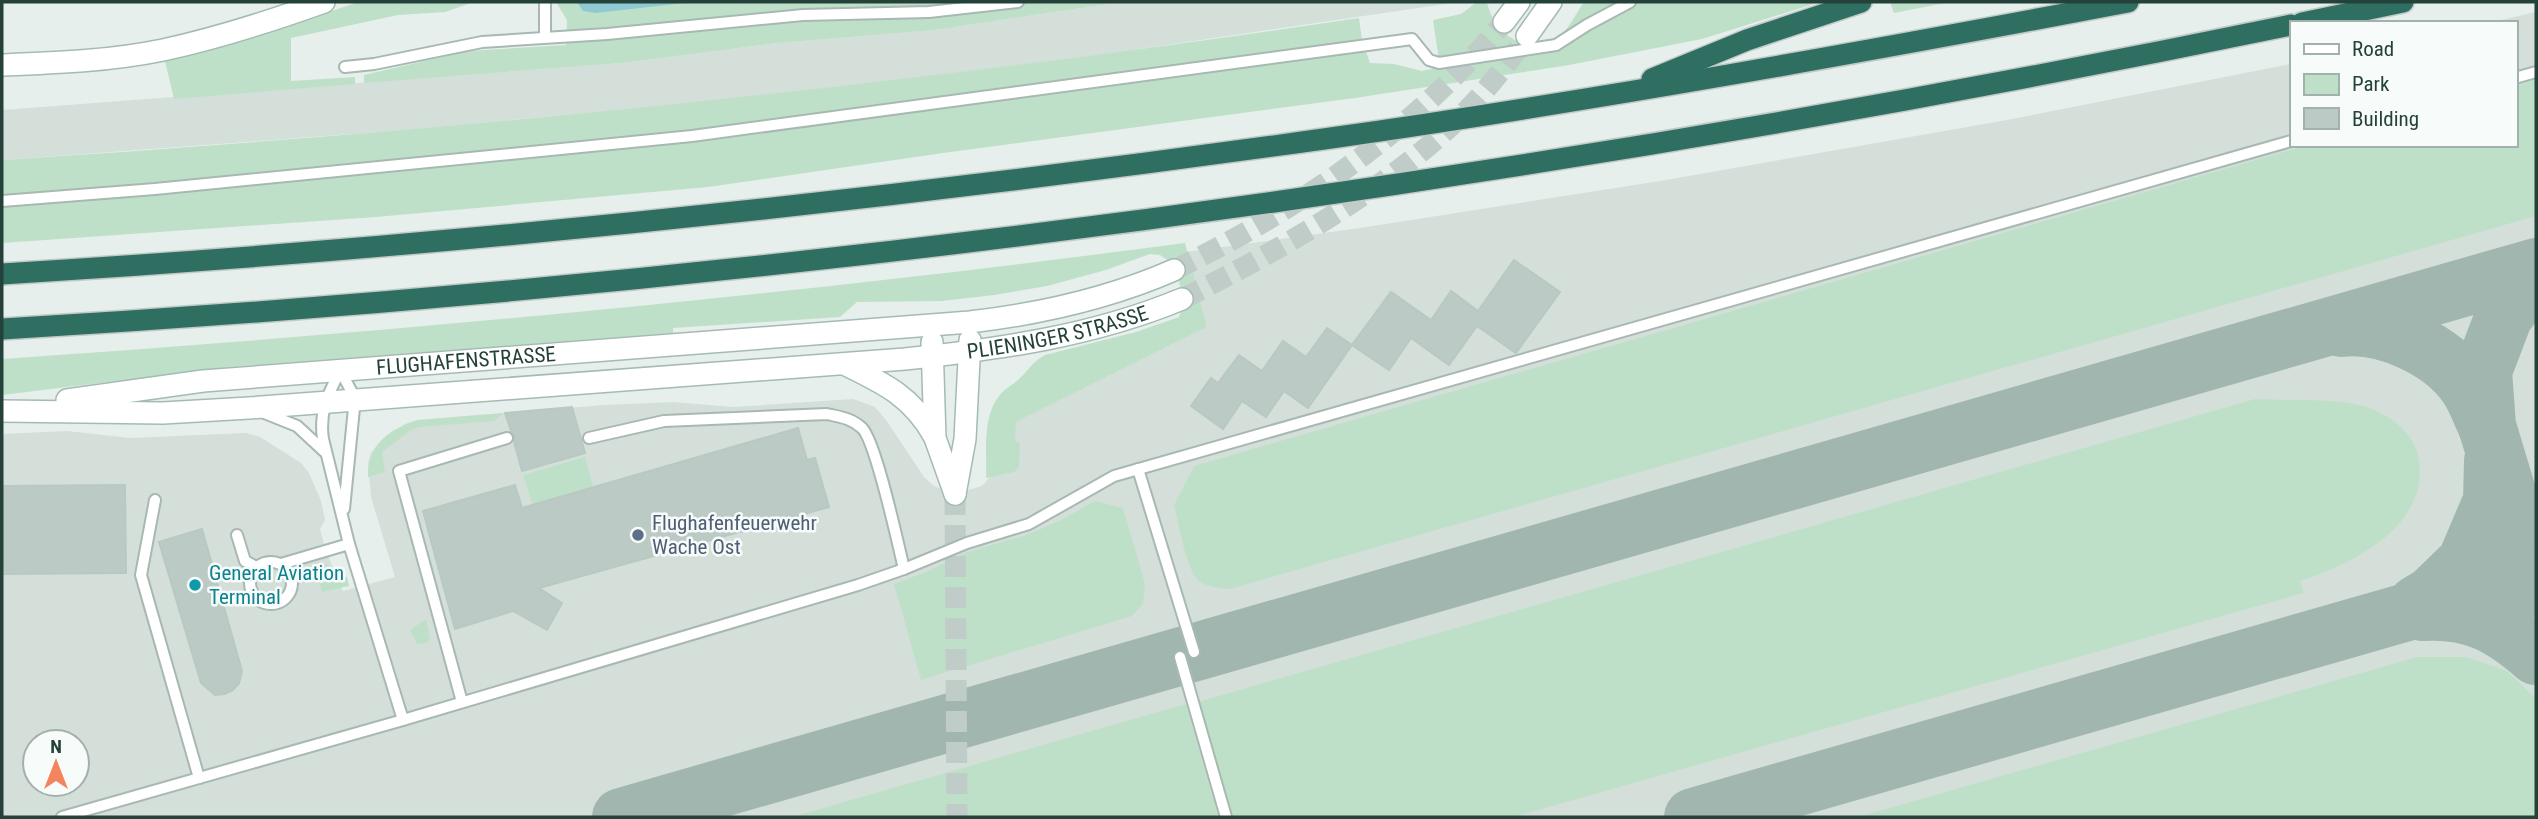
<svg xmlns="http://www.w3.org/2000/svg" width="2538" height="819" font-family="'Roboto Condensed',sans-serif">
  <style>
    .built { fill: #d4dfda; fill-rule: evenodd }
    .green { fill: #bfe0c8 }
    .water { fill: #8ec9d4 }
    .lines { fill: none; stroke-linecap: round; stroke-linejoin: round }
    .taxiway { stroke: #a2b6b0; stroke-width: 58 }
    .building { fill: #bbcac4; stroke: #b8c9c2; stroke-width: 2 }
    .secondary-tunnel { stroke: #bfccc8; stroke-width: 21; stroke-dasharray: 21 10; stroke-linecap: butt }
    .lane-casing { stroke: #a8b8b2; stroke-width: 14 }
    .secondary-casing { stroke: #a4bbb3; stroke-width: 24 }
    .highway-casing { stroke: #c2cac8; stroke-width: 24 }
    .lane { stroke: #fff; stroke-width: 10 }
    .secondary { stroke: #fff; stroke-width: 21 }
    .highway { stroke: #2f6f62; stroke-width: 21 }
    .service-dot { fill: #5c6f8a; stroke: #f7fbf9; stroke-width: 2.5 }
    .culture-dot { fill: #0f9aa8; stroke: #f7fbf9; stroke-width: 2.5 }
    .labels { text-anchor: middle; stroke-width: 5; stroke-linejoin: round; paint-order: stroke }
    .street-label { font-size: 21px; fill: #24423a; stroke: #f7fbf9 }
    .service-label { font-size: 21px; fill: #4e5e75; stroke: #f7fbf9; text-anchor: start }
    .culture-label { font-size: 21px; fill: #0d838f; stroke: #f7fbf9; text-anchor: start }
  </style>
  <rect width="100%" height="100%" fill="#e6efeb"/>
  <g class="built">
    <path d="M1122,2H1459L1112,53L953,74L695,103L393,131L2,160V110L622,63L778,43L935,30Z"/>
    <path d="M2536,12V817H2V434L67,431L130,438L246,433L260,437L301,463L309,473L321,501L325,520L320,529L326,551L343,591L395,577L371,497L368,463L371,453L379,443L405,424L418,420L605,405L673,402L734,407L853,399L875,407L886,420L924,477L934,486L955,494L982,486L997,469L1016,422L1207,327L1186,252L1360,228L1660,181L2007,120L2291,64V145H2515V23H2488ZM35,742H77V784H35Z"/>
  </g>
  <g class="green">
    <path d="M359,2H474L445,12L398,15L291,38V81L355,77V84L174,99L164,57L237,42Z"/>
    <path d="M556,2H1122L935,30L778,43L622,63L364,83V75L467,51L566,45L567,20Z"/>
    <path d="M1477,2H1487C1493,32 1523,54 1553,41C1566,35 1576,13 1584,2H1820L1702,39L1569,65L1355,98L943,153L708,187L376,217L2,243V160C456,131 909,85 1359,18L1362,40L1370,63L1394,64L1422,71L1440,67L1433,20L1461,14Z"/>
    <path d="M1890,2H1950L1894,13Z"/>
    <path d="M2536,80V216L1230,589C1221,588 1205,587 1198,580C1185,566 1179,524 1174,505L1194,466L2308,145H2515V86Z"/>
    <path d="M1185,243L1207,327L1016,422L1015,441L1020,443L1019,467L1014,472L986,478C987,453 982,417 999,396C1005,388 1013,385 1020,378C1029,370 1033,361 1045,355L1136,332L1179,317L1184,300L1177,274L1170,262L1160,255L1150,254L1106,270L1047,286L994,295L942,301L857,302L840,317L673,328V333L230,367L2,395V359C397,332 791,295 1185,243Z"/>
    <path d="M2255,399C2288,401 2342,397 2372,409C2392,417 2411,432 2417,452C2436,522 2355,564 2300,581L2304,593L1513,817H1231L1198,702Z"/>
    <path d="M504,413L494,421L419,427L411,430L382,452L385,472L368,477C367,445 389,429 418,420Z"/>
    <path d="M585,457L593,487L533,505L523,475Z"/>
    <path d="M1095,501L1123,508L1145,584L1143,604L1132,616L921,680L894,584L931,570L964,553L1027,535L1061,520Z"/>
    <path d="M326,564L331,567L335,576L347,577L349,586L322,592L316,570Z"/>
    <path d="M426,619L430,639L427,643L417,644L410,630Z"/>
    <path d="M2417,657H2466L2507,671L2536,699V817H1858Z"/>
    <path d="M1186,704L1218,817H792Z"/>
  </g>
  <path class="water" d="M577,2H693L596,13L583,11Z"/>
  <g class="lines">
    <g class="taxiway">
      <path d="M2536,281L2522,292L2504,316L2483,371L2487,426L2536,588"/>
      <path d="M2341,328C2385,323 2443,350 2468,387C2476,399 2481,414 2487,426"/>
      <path d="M2417,604L2432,595L2466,562L2492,501L2493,461"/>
      <path d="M2423,612C2471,609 2501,625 2536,656"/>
      <path d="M621,817L2536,267"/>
      <path d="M1693,817L2536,575"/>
    </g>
  </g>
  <g class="building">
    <path d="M1514,260L1560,292L1516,353L1477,326L1449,365L1411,338L1389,370L1352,345L1391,292L1431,320L1451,291L1478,311Z"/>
    <path d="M1327,328L1352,345L1308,408L1284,391L1266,417L1242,401L1223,429L1191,406L1211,378L1218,383L1239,355L1262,371L1283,341L1306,357Z"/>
    <path d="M572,407L585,453L522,471L514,442L515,436L511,431L505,413Z"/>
    <path d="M798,428L807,460L815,458L829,507L539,588L562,603L547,630L513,611L455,629L423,511L515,485L522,508Z"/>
    <path d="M125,485L126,573L2,574V486Z"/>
    <path d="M202,529L242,671L239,683L233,690L225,694L215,695L201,683L159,542Z"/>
  </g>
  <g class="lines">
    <g class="secondary-tunnel">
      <path d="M1174,270C1301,208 1413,131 1504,22"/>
      <path d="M1182,299C1277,252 1397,184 1470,107C1491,85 1509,61 1527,36"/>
      <path d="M955,494L957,817"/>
    </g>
    <g class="lane-casing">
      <g id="lane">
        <path d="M545,2V37"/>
        <path d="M345,67L374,64L482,42L607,34L803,15L929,12L1018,2"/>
        <path d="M2515,78L2536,72"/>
        <path d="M2,201L155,189L692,136L1412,39L1429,60L1439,63L1556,45L1587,25L1630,2"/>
        <path d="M340,370L355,398L344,509"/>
        <path d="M340,371C328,394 319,412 323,439L349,544L403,720"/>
        <path d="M262,412L297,426L324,451"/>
        <path d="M589,438L664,421L827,414C840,417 851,418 862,428C876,442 898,544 904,569"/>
        <path d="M1138,469L1194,652"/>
        <path d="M155,500L141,575L199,778"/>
        <path d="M237,535L245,561L256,567"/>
        <circle cx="271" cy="583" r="21"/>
        <path d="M281,564L349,544"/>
        <path d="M1180,657L1226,817"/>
        <path d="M462,702L399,471L507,438"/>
        <path d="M62,817L403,720L858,585L904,569L967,543L1029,524L1114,476L2291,141"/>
      </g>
    </g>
    <g class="secondary-casing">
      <g id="secondary">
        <path d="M1504,22L1519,2"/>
        <path d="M1527,36L1551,2"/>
        <path d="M2,65C55,63 110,61 163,50C218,38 271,21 324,2"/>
        <path d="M932,342L935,438L955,494"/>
        <path d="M844,364C883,383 912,396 934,436"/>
        <path id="s1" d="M67,400L203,381L970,322C1039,314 1110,298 1174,270"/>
        <path id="s2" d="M2,411L163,413L249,408L905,359C1000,349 1093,336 1182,299"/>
        <path d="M955,494L965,439L970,340"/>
      </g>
    </g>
    <g class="highway-casing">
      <g id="highway">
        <path d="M2302,23L2403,2"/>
        <path d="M1652,79L1747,40L1861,2"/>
        <path d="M2,274C447,247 890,200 1331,138C1598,100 1864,52 2128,2"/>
        <path d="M2,329C771,284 1537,181 2291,25"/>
      </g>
    </g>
    <use href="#lane" class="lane"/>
    <use href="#secondary" class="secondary"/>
    <use href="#highway" class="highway"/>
  </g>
  <circle class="service-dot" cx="638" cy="535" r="7"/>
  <circle class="culture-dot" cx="195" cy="585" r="7"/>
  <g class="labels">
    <g class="street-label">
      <text dy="7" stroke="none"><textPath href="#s2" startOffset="1060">PLIENINGER STRASSE</textPath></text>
      <text dy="7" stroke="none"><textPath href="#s1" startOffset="401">FLUGHAFENSTRASSE</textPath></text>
    </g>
    <g class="service-label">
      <text x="652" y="530">Flughafenfeuerwehr<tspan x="652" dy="24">Wache Ost</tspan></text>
    </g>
    <g class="culture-label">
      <text x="209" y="580">General Aviation<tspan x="209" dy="24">Terminal</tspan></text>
    </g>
  </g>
  <rect width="2538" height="819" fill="none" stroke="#24423a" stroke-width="7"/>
  <rect x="2290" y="21" width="228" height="126" fill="#f7fbf9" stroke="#a3b1ad" stroke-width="2"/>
  <rect x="2304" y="44" width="35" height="10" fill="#ffffff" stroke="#a3b1ad" stroke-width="2"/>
  <text x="2352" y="56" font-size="21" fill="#24423a">Road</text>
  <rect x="2304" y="74" width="35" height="21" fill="#bfe0c8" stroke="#a3b1ad" stroke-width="2"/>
  <text x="2352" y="91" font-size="21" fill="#24423a">Park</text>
  <rect x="2304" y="108" width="35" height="21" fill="#bbcac4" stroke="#a3b1ad" stroke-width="2"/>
  <text x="2352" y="126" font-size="21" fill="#24423a">Building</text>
  <g transform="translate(56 763)"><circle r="33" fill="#f7fbf9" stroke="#a3b1ad" stroke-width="2"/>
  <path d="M0-5L12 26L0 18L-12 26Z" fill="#f4845f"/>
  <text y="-10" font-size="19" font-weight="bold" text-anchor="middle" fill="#24423a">N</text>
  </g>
</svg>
